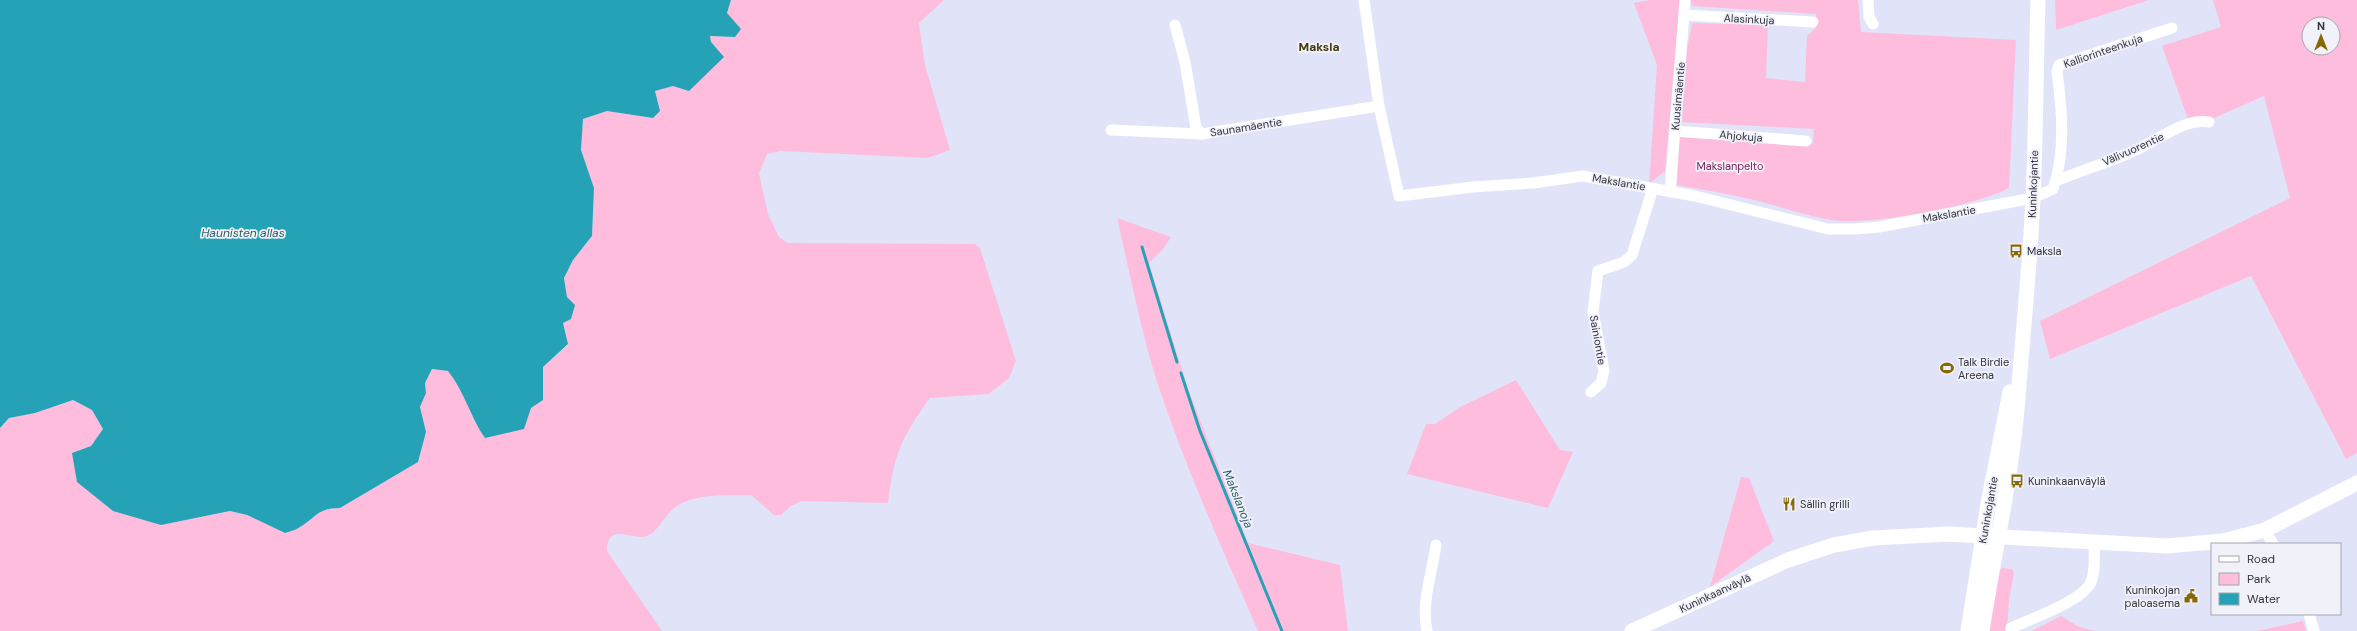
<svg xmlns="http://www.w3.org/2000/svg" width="2357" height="631" font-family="'DM Sans',sans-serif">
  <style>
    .green { fill: #febddd; fill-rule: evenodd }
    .water { fill: #26a2b7 }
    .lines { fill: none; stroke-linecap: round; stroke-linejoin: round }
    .stream { stroke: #26a2b7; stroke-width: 3 }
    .street { stroke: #fff; stroke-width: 11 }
    .secondary { stroke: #fff; stroke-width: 15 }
    .labels { text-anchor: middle; stroke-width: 3.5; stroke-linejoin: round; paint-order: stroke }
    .street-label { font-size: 11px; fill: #30323f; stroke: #f1f2f9 }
    .park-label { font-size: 11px; fill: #7d2359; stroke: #f1f2f9 }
    .poi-label { font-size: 11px; fill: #30323f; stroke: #f1f2f9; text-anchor: start }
    .neighbourhood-label { font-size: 12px; font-weight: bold; fill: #43350b; stroke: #f1f2f9 }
    .water-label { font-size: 12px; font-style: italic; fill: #2e5f68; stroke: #f1f2f9 }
  </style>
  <rect width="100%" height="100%" fill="#e1e4f9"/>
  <g class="green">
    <path d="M731,0H944L919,23L925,65L950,150L928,158L780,151L767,154L759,173L768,214L779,237L788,243L975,244L980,248L1016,361L1009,378L989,394L930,398C901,438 894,454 888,503L802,501L791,506L781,515H774L751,495C725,496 697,492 674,508C665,516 659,529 649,535C636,544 607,519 607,551L662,631H0V428L9,418L35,413L73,400L92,410L103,429L91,446L72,453L161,525L230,511L247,515L285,533C289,531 295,530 299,527C318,518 314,508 340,508L418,462L426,432L420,407L426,393L425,383L432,369L448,371L459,384L476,425L531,408L543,400V367L568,345L563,323L567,297L564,278L573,260L592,236L594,188L581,150L583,119L607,111L653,118L660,111L655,91L673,86L711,42L710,36L735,37L727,13Z"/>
    <path d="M1650,0H1680L1665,171L1649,184L1657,65L1634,3Z"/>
    <path d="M1691,0H1858L1861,32L2016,40L2009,188C1976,206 1868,226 1831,220C1806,216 1782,207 1758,201C1731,194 1704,190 1677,185L1679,137L1813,144L1814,129L1682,122L1687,49L1692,23L1768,25L1766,78L1805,82L1807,36L1816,28V14L1692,6Z"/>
    <path d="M2055,0H2149L2056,30Z"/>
    <path d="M2213,0H2357V453L2346,459L2251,276L2050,359L2040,321L2290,198L2264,96L2191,128L2162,46L2221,27ZM2309,24H2333V48H2309Z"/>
    <path d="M1117,218L1171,237L1163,249L1149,263L1188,389L1248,543L1340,565L1348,631H1258C1223,551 1187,471 1159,388C1141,332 1130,274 1117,218Z"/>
    <path d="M1516,380L1560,450L1573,452L1548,508L1407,474L1426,424H1435L1460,407Z"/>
    <path d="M1741,477L1749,478L1774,541L1710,587Z"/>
    <path d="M2002,568L2012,569L2014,572L2009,600L2007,631H1988L1999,571Z"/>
    <path d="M2061,616L2079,627L2096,631H2032Z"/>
    <path d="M2303,621L2306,631H2257Z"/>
  </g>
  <path class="water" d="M0,0H731L727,13L741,29L735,37L710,36L711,42L724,57L689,91L673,86L655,91L660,111L653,118L607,111L583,119L581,150L594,188L592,236L573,260L564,278L567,297L575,305L571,319L563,323L568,344L543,367V400L531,408L524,429L485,438C470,417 465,392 448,371L432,369L425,383L426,393L420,407L426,432L418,462L340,508C317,508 317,517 300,527C296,530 290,531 285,533L247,515L230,511L161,525L113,511L77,482L72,453L91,446L103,429L92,410L73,400L35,413L9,418L0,428Z"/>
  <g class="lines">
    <g class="stream">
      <path d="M1142,247L1177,362"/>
      <path d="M1181,373L1200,431L1282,631"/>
    </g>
    <g class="street">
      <path d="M1364,0L1379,106L1399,196L1473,187L1533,183L1583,176L1695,196L1828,229H1856L1879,227L2033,198L2053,189C2066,152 2062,109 2057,72L2059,65L2172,28"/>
      <path d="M1868,0L1869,17L1873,24"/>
      <path d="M1685,15L1813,22"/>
      <path d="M1175,25L1185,62L1196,128L1202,134"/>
      <path d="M1111,130L1202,134L1379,106"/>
      <path d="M1675,131L1806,141"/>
      <path d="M2056,181C2082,170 2110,162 2136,150C2158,140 2184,118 2209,122"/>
      <path d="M1670,192L1685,0"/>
      <path d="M1591,392L1601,383L1604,371L1593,311L1598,271L1624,262L1632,255L1653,188"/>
      <path d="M2265,530L2273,544"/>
      <path d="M2309,614L2314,631"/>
      <path d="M1427,631C1421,602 1432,574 1436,545"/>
      <path d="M2011,631V628C2030,619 2083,601 2091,582C2096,570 2094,554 2094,541"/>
    </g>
    <g class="secondary">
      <path d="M1632,631L1788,560L1834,545L1873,538L1948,534L2167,546L2223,541L2265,530L2357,483"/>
      <path d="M1968,631L1988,504L2010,392"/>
      <path d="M1982,631C1994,554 2012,476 2018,398C2023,331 2030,265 2033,198C2036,132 2036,66 2038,0"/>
    </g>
  </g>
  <defs>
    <g id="bus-bare" transform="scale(1.08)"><path d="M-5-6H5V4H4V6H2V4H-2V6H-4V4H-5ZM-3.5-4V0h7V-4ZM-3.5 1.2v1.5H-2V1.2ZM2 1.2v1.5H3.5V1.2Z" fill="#876a07" stroke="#f1f2f9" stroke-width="2.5" paint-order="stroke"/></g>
    <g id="stadium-bare" transform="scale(1.08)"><path d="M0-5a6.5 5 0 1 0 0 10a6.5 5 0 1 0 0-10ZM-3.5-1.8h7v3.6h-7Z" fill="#876a07" stroke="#f1f2f9" stroke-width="2.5" paint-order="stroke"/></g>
    <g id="restaurant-bare" transform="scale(1.08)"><path d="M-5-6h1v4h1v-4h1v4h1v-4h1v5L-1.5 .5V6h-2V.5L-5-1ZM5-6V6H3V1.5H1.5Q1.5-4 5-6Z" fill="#876a07" stroke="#f1f2f9" stroke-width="2.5" paint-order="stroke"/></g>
    <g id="civic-bare" transform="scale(1.08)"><path d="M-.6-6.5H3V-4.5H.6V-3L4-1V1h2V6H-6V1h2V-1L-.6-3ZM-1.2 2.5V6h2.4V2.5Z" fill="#876a07" stroke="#f1f2f9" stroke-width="2.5" paint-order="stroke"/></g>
  </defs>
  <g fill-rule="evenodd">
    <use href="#bus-bare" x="2016" y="251"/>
    <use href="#stadium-bare" x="1947" y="368"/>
    <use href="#bus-bare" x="2017" y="481"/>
    <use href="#restaurant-bare" x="1789" y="504"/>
    <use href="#civic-bare" x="2191" y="596"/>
  </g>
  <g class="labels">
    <g class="street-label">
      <text transform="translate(1749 19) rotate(3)" y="4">Alasinkuja</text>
      <text transform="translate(2103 51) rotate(-19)" y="4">Kalliorinteenkuja</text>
      <text transform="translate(1678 96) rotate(-85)" y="4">Kuusimäentie</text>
      <text transform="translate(1246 127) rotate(-9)" y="4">Saunamäentie</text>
      <text transform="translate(1741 136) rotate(5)" y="4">Ahjokuja</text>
      <text transform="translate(2133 149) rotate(-24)" y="4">Välivuorentie</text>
      <text transform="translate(1619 182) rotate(10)" y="4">Makslantie</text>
      <text transform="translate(2033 184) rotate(-88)" y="4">Kuninkojantie</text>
      <text transform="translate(1949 214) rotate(-10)" y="4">Makslantie</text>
      <text transform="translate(1598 340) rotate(80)" y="4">Sainiontie</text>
      <text transform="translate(1988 510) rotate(-80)" y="4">Kuninkojantie</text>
      <text transform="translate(1715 593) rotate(-25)" y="4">Kuninkaanväylä</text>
    </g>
    <g class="park-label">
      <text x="1730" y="170">Makslanpelto</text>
    </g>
    <g class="poi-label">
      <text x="2027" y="255">Maksla</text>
      <text x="1958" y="366">Talk Birdie<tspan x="1958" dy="13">Areena</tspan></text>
      <text x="2028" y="485">Kuninkaanväylä</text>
      <text x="1800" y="508">Sällin grilli</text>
      <text x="2180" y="594" text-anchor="end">Kuninkojan<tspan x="2180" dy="13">paloasema</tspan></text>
    </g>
    <g class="neighbourhood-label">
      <text x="1319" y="51">Maksla</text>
    </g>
    <g class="water-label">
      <text x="243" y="237">Haunisten allas</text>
      <text transform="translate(1238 499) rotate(68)" y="4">Makslanoja</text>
    </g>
  </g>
  <rect x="2211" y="543" width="130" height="72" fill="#f1f2f9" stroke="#a4a5af"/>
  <rect x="2219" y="556" width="20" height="6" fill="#ffffff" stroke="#a4a5af"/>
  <text x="2247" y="563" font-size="12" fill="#30323f">Road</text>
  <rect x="2219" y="573" width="20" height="12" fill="#febddd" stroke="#a4a5af"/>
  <text x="2247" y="583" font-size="12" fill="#30323f">Park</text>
  <rect x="2219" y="593" width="20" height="12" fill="#26a2b7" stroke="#a4a5af"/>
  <text x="2247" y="603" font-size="12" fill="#30323f">Water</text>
  <g transform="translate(2321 36)"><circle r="19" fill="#f1f2f9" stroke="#a4a5af"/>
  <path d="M0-3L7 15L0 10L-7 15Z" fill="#876a07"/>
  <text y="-6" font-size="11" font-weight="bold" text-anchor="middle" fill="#30323f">N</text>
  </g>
</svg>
